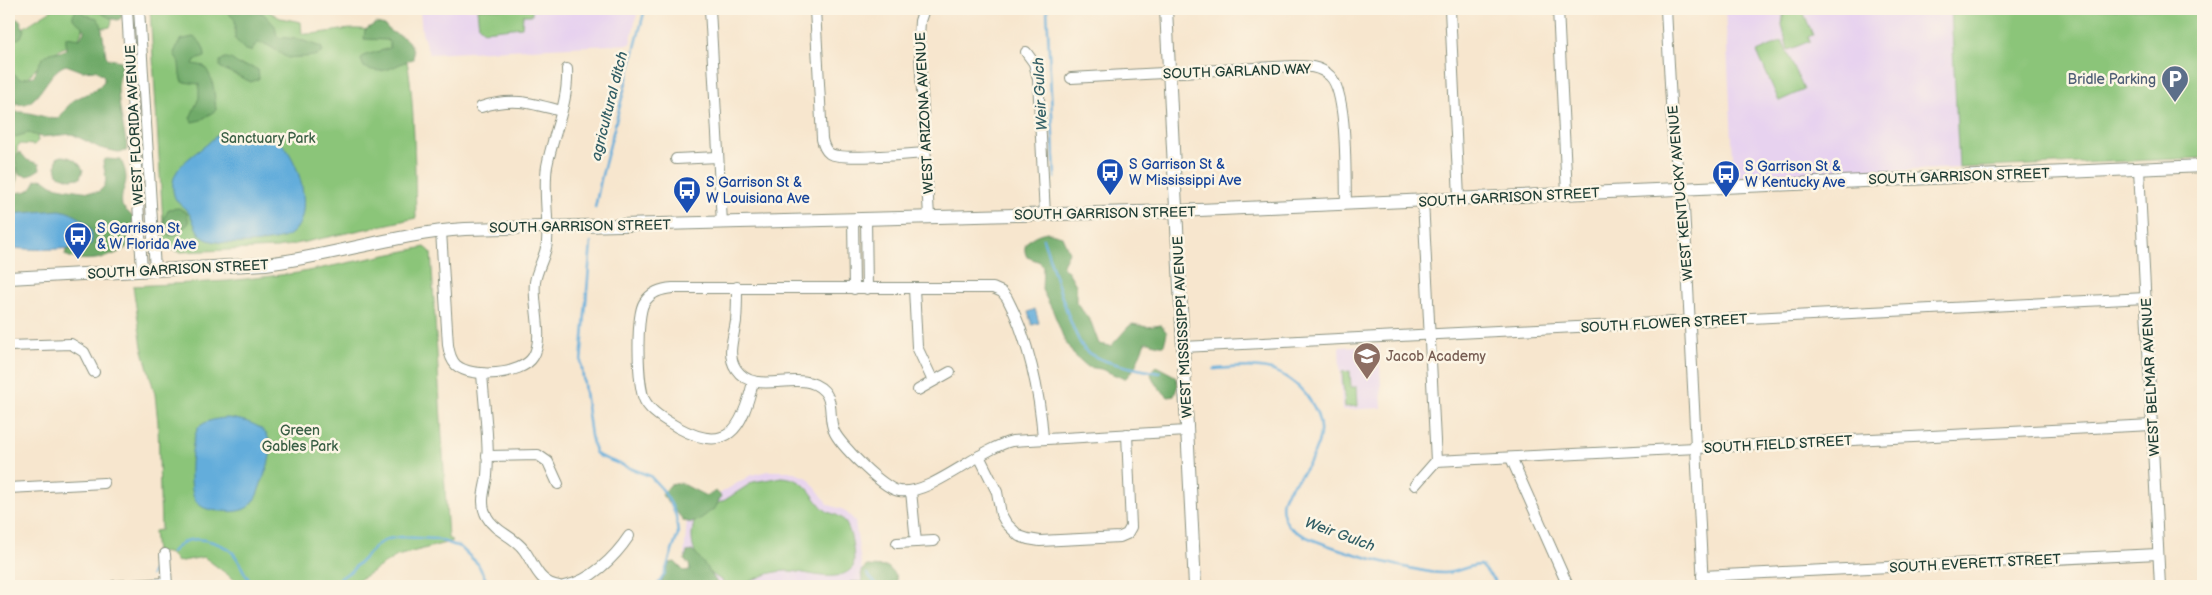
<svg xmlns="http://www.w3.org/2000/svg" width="2212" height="595" font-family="'Balsamiq Sans',sans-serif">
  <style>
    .built { fill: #e7d2ef }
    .green { fill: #8bc579; stroke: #558156 }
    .forest { fill: #70aa69; stroke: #48744e }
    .water { fill: #63addb; stroke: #417588 }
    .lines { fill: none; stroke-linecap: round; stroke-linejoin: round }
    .stream { stroke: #63addb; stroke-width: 2.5 }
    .minor-casing { stroke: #8b9281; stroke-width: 12 }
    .major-casing { stroke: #8b9281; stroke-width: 14 }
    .minor { stroke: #fff; stroke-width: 10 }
    .major { stroke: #fff; stroke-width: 12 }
    .labels { text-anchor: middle; stroke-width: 5; stroke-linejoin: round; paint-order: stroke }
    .street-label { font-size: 14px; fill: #1f3d34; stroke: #fcf5e5 }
    .service-label { font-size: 14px; fill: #4e5e75; stroke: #fcf5e5; text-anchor: end }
    .park-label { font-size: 14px; fill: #3a5f45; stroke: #fcf5e5 }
    .transit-label { font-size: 14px; fill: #164399; stroke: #fcf5e5; text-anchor: start }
    .education-label { font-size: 14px; fill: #785e54; stroke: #fcf5e5; text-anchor: start }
    .water-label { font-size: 15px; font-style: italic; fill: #335f66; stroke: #fcf5e5 }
  </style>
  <rect width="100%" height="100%" fill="#fcf5e5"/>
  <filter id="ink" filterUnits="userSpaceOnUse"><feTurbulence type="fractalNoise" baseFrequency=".02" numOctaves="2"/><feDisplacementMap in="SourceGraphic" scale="10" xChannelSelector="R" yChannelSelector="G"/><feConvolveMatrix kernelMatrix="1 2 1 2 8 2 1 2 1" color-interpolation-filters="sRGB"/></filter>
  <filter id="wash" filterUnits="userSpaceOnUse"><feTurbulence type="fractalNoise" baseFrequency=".0096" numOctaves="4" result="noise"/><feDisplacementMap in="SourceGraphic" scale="20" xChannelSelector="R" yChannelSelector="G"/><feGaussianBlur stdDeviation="1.12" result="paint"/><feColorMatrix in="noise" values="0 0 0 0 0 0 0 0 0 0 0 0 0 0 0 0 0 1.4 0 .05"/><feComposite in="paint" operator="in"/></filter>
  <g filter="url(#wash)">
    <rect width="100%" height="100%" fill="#f7e6ce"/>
    <g class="built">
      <path d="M420,9H638L630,44L429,54L422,33Z"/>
      <path d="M1725,9H1951L1959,168L1734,177Z"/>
      <path d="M1379,345L1382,408L1342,410L1339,347Z"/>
      <path d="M768,471H789L808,478L829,505L844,510L855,521L863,577L871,586H715L684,557L689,494L709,496L719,494L751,475Z"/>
    </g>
    <g class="green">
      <path d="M53,9H108C113,14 113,20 110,27L105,28L84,25L78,42C69,46 60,48 53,54C32,68 14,93 14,119L36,130L38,141L34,145L20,144L17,147V178L16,186L9,201V96L14,76L9,60V34L23,28Z"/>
      <path d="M150,9H265L280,18L301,22L302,34C326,35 355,23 378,33C385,35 398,45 403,51C415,67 415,190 416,218L277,248L179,252L168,249L164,239Z"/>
      <path d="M477,9H532V15H523L522,27L484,31L479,27Z"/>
      <path d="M1784,9H1802L1813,35L1808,37L1810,41L1788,50L1782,25Z"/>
      <path d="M1951,9H2203V158L1959,168Z"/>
      <path d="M1782,41L1804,90L1779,101L1757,52Z"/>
      <path d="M425,247L431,252L448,538L453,541L397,556L349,586H243L204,557L177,562C171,552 166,552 156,553L154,531L161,530L158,423L155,394L142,347L133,286L228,281L298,273Z"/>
      <path d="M1350,371L1351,387H1357L1358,406L1345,407L1342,372Z"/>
      <path d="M782,477C807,479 809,493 823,508C829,514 834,513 840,517C851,522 856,557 853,567C837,586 805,570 785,571C763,571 745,588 724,586L723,581C695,566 684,541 698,513L725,500L753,482Z"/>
    </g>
    <g class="forest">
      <path d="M77,9L86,15L97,18L101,24L106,56L109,59L121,61C123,69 119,75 118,84C118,104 123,126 127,146L126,151L118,152L100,148L72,134L41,137L28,133L15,137L9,129V113C26,109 40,117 56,119C64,115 66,106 73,101C84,93 94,95 104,81V76L96,70L82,71L66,65C46,71 39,109 18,104L14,97L9,101V49L12,56V72L20,79L34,76C39,65 40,55 54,52C60,52 62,52 66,49V37L80,39L84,32V28L73,19V15Z"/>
      <path d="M91,9H121L122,17L118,20C107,19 102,11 91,9Z"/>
      <path d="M224,9C237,9 250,11 263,13L275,26L277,37L298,39L321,47L323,52C312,59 300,56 288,58C277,53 269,42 257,43L251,51L245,50L235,39V20Z"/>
      <path d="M9,17L20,20L24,30L21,37L18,39L9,37Z"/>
      <path d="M376,23L385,25L391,32C403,36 415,42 413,59C393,65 385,77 364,67L361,60L363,56L390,48V43L387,40L364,39L365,30Z"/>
      <path d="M193,37C201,40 205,49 205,57L195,60L193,64L204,66C215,80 214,94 216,110L201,120L192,122L190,118L199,98V84L183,82L180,75L179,63L174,53L180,40Z"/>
      <path d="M225,58C233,58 234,63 241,65C247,67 252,66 258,70L259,79L251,82L223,69L220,67V61Z"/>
      <path d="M20,152L27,160L39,164L40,169L28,176L19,174L15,158Z"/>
      <path d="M61,156C70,156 79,161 83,170L80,178L70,179L58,175L56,166L57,158Z"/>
      <path d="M106,159L121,160C133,186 119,186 122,206L133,217V227L129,233L127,247C111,259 83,264 65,255L66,250L81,246L12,215L9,211V195C23,189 28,197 36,180C46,177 46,183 54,186C60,188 93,193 98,192C111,184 104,173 103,161Z"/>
      <path d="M179,208L187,213L189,223L176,235L169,236L164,230V218L169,209Z"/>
      <path d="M1047,232L1062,236L1069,252L1063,264V268L1068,271L1076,285V302L1091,322L1099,344L1111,346L1129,326L1133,324L1147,327L1161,325L1167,333L1164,345C1156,346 1151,341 1145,342L1135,367L1126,378H1122L1101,369L1088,367L1073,354L1064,339L1053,311L1042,290L1043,267L1040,262L1027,257C1019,242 1035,234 1047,232Z"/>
      <path d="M1156,366L1175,376L1178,385L1174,396L1168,397C1160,389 1143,375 1156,366Z"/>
      <path d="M681,483L706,496L716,491L721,496L716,507L699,520L692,523L684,521L662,495L670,485Z"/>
      <path d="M692,551L695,552C703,563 712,574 719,586H660L670,563L675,562L684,571L690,570L689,564L684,560L687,552Z"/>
      <path d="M867,566L888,567L896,576L897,586L849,585L850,582H862L861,571Z"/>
    </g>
    <g class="water">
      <path d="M240,132C254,132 268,132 280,142C299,158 316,216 291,234C282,242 241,244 228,243C200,241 201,238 190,215C186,207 176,204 174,195C167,170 190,158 206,145C210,142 213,138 218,135C224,132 233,132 240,132Z"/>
      <path d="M60,210C75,213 98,225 91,244C81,250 21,251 9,247V214Z"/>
      <path d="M1035,309L1039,323L1032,325L1028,312Z"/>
      <path d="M229,418C272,424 279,442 262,481C259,489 256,502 248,507C241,512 230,512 222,511C213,511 200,509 195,500C188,489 190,434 200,426C207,420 220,418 229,418Z"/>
    </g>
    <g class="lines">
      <g class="stream">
        <path d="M1047,9L1055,178"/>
        <path d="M595,208L601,179L645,9"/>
        <path d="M1043,239C1051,260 1072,338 1086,351C1099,363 1141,370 1160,373"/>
        <path d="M591,243L581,362L591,436L595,452L599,456L650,476L662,489L671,504L676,516L678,534L664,575L657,586"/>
        <path d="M1214,369C1233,368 1253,365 1271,370C1299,379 1328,413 1318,443C1314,455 1308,467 1300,476C1295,483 1287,489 1284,497C1280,506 1283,518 1289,526C1303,543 1419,574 1444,573C1457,573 1468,565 1481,565L1495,581V586"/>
        <path d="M171,553C176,548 180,543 186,541C201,536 228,544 236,557C243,567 245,579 255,586"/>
        <path d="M867,574L878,586"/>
        <path d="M151,575L154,569"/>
        <path d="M329,586L351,571L378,544L388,539L400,537L436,539L460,547L478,564L489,586"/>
      </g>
    </g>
  </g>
  <g filter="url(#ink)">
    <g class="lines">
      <g class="minor-casing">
        <g id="minor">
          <path d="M127,9L142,271"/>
          <path d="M139,9L155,270"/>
          <path d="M710,9L722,223"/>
          <path d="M815,9L822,139C823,144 825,150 829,153C839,161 909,154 925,153"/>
          <path d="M924,9L920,21L919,37L929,217"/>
          <path d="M1450,9L1459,198"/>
          <path d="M1558,9L1567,194"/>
          <path d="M1666,9L1673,140L1684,207L1703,586"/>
          <path d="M1026,52L1034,63L1038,79L1045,215"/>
          <path d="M1071,78L1294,66C1307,66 1320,66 1330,76C1348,93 1345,176 1346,204"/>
          <path d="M481,107C512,97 531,103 561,111"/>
          <path d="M676,159L718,157"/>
          <path d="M2139,169L2160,586"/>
          <path d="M1423,200L1436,461"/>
          <path d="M853,219L854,289"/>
          <path d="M866,219L867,289"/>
          <path d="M441,231L448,345C449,352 451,360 456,365C472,379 522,375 533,357C545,338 532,303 535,282C537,268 546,256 547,242C549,217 543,191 547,166C553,134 569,102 567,69"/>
          <path d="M737,287C737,299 737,310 736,321C734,337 726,354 736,369C756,399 801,366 824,391C834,402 828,418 834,431C839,444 885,490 899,491C930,496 979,449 1012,441L1187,431"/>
          <path d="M914,288L917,347L933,381"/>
          <path d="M9,346L71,344L84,352L94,372"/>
          <path d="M1183,347L2146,298"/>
          <path d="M482,373C484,406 490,444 487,476C485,490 479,503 487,517C495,532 514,536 524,550C535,565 538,583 559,586"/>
          <path d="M753,382C742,429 728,455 677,427C665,420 652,413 645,401C637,386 636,316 644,303C651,292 661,289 673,288H993L1002,292L1007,298C1028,337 1040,394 1043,438"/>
          <path d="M918,390L950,372"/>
          <path d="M487,456L538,455L548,462L558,484"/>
          <path d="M979,456L997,492L1001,514L1006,523L1019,536L1028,539L1040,541L1120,537L1127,534L1131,527L1127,434"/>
          <path d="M1511,458L1568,586"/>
          <path d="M1415,485L1436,461L2152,425"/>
          <path d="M9,488L104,483"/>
          <path d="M911,491L916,542"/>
          <path d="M897,543L934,541"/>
          <path d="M165,554L167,586"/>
          <path d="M1702,576L2158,554"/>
          <path d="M114,586L167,583"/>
          <path d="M564,586C590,582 615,557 629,536"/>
        </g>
      </g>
      <g class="major-casing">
        <g id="major">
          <path d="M1166,9L1195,586"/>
          <path d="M9,278L266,264C333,256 398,233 465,229L1177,211L2203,166"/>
        </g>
      </g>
      <use href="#minor" class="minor"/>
      <use href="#major" class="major"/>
    </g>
  </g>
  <defs>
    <g id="parking-pin" transform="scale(1.4375)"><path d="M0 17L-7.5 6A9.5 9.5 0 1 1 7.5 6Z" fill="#5c6f8a" stroke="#fcf5e5"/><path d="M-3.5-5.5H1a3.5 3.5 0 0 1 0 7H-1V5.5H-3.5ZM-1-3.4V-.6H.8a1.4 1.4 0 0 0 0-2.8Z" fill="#fff"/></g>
    <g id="bus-pin" transform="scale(1.4375)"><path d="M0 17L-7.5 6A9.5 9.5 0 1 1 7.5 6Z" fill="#1a4fb4" stroke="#fcf5e5"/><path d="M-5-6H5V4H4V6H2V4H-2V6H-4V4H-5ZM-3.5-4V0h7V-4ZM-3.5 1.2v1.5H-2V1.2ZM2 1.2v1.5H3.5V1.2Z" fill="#fff"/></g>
    <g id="school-pin" transform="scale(1.4375)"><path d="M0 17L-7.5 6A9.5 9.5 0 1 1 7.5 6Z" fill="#8d6e63" stroke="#fcf5e5"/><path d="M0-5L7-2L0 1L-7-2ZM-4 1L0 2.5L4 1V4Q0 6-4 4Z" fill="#fff"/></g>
  </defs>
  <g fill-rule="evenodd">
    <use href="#parking-pin" x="2175" y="79"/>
    <use href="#bus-pin" x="1110" y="172"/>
    <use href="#bus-pin" x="1726" y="174"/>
    <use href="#bus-pin" x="687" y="190"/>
    <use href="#bus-pin" x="78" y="236"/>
    <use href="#school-pin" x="1367" y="356"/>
  </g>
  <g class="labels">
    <g class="street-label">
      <text transform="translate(1237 71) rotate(-2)" y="5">SOUTH GARLAND WAY</text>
      <text transform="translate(924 113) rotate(-93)" y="5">WEST ARIZONA AVENUE</text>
      <text transform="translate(134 125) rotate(-93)" y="5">WEST FLORIDA AVENUE</text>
      <text transform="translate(1959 176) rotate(-2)" y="5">SOUTH GARRISON STREET</text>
      <text transform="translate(1680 193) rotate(-95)" y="5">WEST KENTUCKY AVENUE</text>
      <text transform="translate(1509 197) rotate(-3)" y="5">SOUTH GARRISON STREET</text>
      <text transform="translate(1105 213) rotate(-1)" y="5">SOUTH GARRISON STREET</text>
      <text transform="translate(580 226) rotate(-1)" y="5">SOUTH GARRISON STREET</text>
      <text transform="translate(178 269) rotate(-3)" y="5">SOUTH GARRISON STREET</text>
      <text transform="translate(1664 323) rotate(-3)" y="5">SOUTH FLOWER STREET</text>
      <text transform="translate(1182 327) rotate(-93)" y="5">WEST MISSISSIPPI AVENUE</text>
      <text transform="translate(2150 377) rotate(-93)" y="5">WEST BELMAR AVENUE</text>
      <text transform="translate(1778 444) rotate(-3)" y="5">SOUTH FIELD STREET</text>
      <text transform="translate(1975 563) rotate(-3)" y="5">SOUTH EVERETT STREET</text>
    </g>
    <g class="service-label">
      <text x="2156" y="84">Bridle Parking</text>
    </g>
    <g class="park-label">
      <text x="268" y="143">Sanctuary Park</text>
      <text x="300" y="435">Green<tspan x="300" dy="16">Gables Park</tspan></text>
    </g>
    <g class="transit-label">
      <text x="1129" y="169">S Garrison St &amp;<tspan x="1129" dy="16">W Mississippi Ave</tspan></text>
      <text x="1745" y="171">S Garrison St &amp;<tspan x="1745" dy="16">W Kentucky Ave</tspan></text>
      <text x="706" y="187">S Garrison St &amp;<tspan x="706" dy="16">W Louisiana Ave</tspan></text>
      <text x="97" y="233">S Garrison St<tspan x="97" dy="16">&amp; W Florida Ave</tspan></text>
    </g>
    <g class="education-label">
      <text x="1386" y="361">Jacob Academy</text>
    </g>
    <g class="water-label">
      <text transform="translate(1040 94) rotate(-93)" y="5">Weir Gulch</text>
      <text transform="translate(609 106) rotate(-76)" y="5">agricultural ditch</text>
      <text transform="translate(1340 534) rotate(20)" y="5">Weir Gulch</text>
    </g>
  </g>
  <rect width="2212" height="595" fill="none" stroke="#fcf5e5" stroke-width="30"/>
</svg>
